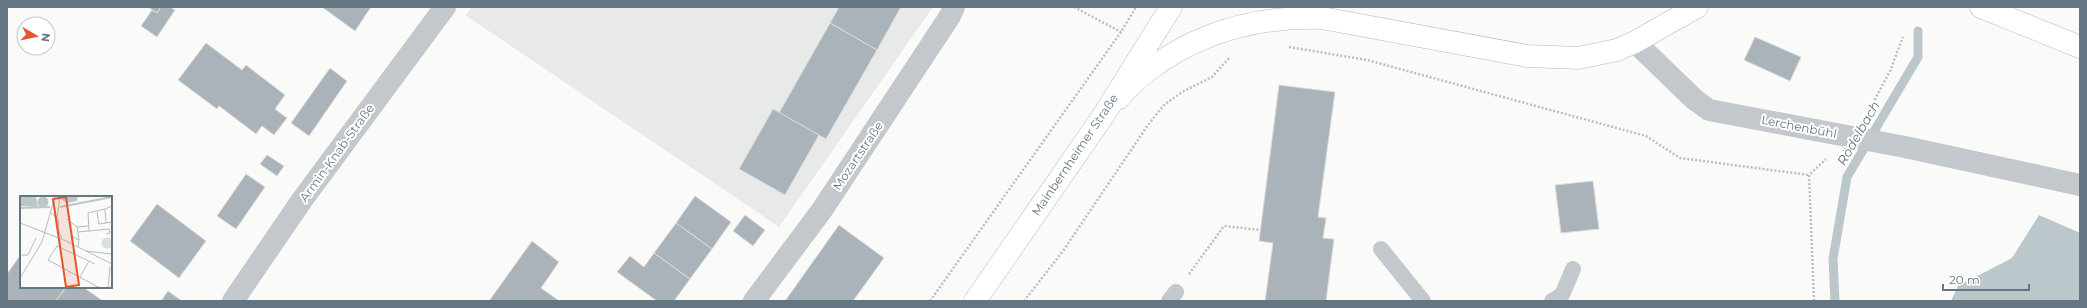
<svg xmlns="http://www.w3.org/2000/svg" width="2087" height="308" font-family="Montserrat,sans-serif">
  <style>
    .built { fill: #e8e9e9 }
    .water { fill: #bbc7cb }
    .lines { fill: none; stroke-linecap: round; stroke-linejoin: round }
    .stream { stroke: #bbc7cb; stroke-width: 9 }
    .building { fill: #aab3b9; stroke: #dcdcda }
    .secondary-casing { stroke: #b3babf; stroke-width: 23 }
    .primary-casing { stroke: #b5babe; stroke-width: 23 }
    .path { stroke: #bbbfc2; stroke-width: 2.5; stroke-dasharray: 2 2; stroke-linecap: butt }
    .service { stroke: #c3c8cc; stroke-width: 16 }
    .minor { stroke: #c3c8cc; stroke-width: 22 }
    .secondary { stroke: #fff; stroke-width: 22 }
    .primary { stroke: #fff; stroke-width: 22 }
    .labels { text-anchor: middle; stroke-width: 4; stroke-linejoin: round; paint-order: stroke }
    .street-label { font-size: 12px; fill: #657683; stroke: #fff }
    .water-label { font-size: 13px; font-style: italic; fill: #60757c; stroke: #fff }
    .inset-river { fill: none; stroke: #bbc7cb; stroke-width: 2 }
    .inset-road { fill: none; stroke: #b5bdc2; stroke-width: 1 }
    .view { fill: #e4572e; fill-opacity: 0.15; stroke: #e4572e; stroke-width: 2 }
    .inset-edge { fill: none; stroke: #657683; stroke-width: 2 }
  </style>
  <rect width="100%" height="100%" fill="#fafaf8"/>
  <path class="built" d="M472,7H933L779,227L468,17L466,15Z"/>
  <path class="water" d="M2039,215L2080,233V301H1951L1958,286L2012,258Z"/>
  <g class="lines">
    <path class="stream" d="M1835,301L1833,259L1847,177L1918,57V31"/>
  </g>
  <g class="building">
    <path d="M148,7H161L157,13Z"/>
    <path d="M161,7H170L175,10L157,37L141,26L152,10L157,13Z"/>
    <path d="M322,7H371L355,31Z"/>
    <path d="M839,7H901L877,50L830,23Z"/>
    <path d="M830,23L877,50L826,139L779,113Z"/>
    <path d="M1755,37L1801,57L1790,81L1744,60Z"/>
    <path d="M206,43L242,70L246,65L285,95L275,109L287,118L274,135L262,126L256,134L219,106L217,109L178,80Z"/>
    <path d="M330,68L347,81L309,136L291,123Z"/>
    <path d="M1279,85L1335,92L1318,217L1326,218L1323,238L1334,239L1326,301H1265L1273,243L1259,241Z"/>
    <path d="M773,109L819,135L785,195L739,169Z"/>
    <path d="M267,155L284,166L277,176L260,164Z"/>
    <path d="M246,174L265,187L236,229L217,216Z"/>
    <path d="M1593,181L1599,229L1561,233L1555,185Z"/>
    <path d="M695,196L731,222L712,249L676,223Z"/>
    <path d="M157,204L206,241L179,278L130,241Z"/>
    <path d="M745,215L765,230L753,246L733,231Z"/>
    <path d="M676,223L712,249L690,279L654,253Z"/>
    <path d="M839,225L884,258L853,301H785Z"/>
    <path d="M532,241L559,262L541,288L558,300L557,301H489Z"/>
    <path d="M654,253L690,279L674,301H657L617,272L630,256L644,267Z"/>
    <path d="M21,254V287H66L56,301H7V274Z"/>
    <path d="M66,287H83L103,301H56Z"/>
    <path d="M168,291L182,301H161Z"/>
  </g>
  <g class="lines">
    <g class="secondary-casing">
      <g id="secondary">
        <path d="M1981,7L2080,47"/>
        <path d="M1119,98C1128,87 1139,77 1150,69C1201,31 1259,16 1322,18L1527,56L1578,58L1617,50L1635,42L1697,7"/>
      </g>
    </g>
    <g class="primary-casing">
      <path id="primary" d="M975,301L1103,116L1171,7"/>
    </g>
    <g class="path">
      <path d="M1074,7L1121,32"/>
      <path d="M1289,47L1367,60L1646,136L1680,158L1809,175"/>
      <path d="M1867,114L1890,71L1903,37"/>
      <path d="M1189,274L1224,226L1260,230"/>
      <path d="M930,301L1121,32L1136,7"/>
      <path d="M1024,301L1063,251L1148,125L1164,105L1182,92L1212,77L1230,57"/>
      <path d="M1814,301L1809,175L1826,159"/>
    </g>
    <g class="service">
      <path d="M1381,249L1423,301"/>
      <path d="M1169,301L1176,292"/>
      <path d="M1552,301L1562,295L1573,269"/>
    </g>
    <g class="minor">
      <path d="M1635,42L1694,99L1709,110L1905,147L2080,185"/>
      <path d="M233,301L302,200L445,7"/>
      <path d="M754,301L822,210L950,16L954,7"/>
    </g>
    <use href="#secondary" class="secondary"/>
    <use href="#primary" class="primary"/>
  </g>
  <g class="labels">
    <g class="street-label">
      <text transform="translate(1799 127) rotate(11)" y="4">Lerchenbühl</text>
      <text transform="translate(337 153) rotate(-54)" y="4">Armin-Knab-Straße</text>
      <text transform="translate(1075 155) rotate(-56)" y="4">Mainbernheimer Straße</text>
      <text transform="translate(858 156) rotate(-56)" y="4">Mozartstraße</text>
    </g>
    <g class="water-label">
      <text transform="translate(1858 133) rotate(-60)" y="5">Rödelbach</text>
    </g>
  </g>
  <g transform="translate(20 196)">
    <rect width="92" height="92" fill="#fafaf8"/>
    <path d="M81.5 47a5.5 5.5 0 1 1 11 0a5.5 5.5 0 1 1-11 0Z" fill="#dadfd7"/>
    <path d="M0,0L16,1L18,11L0,10ZM43,0H58L57,5L48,7L42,4ZM17.5 6a5.5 5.5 0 1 1 11 0a5.5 5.5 0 1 1-11 0Z" fill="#bbc7cb"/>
    <path class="inset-river" d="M40,11L92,1M0,12L30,11"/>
    <path class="inset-road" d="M77,16L79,28L92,26M31,17L38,23L39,36L42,42M37,22L40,0M47,23L57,31L59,44M0,27L44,44L92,68M86,27L85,13L92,10M57,31L69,30M69,35L68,17L85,13M58,36L89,33L90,37L86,38M51,40L59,44L58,51M37,50L28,64L80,92M37,50L75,68M66,55L92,58M0,59H8L16,42M60,81L69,65M0,82L22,46L35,0M88,92L90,71"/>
    <path class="view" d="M46,1L59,89L46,91L33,3Z"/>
    <rect width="92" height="92" class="inset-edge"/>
  </g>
  <rect width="2087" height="308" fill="none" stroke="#657683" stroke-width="16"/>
  <g transform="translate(36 36) rotate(99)"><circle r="19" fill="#ffffff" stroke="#c1c8cd"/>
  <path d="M0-3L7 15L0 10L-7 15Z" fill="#e4572e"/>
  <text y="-6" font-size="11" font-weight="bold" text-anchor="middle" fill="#657683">N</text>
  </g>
  <path d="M1943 284v6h86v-6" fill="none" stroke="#657683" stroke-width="2"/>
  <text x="1949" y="284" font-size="12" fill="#657683" stroke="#ffffff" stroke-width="3" paint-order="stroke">20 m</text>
</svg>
